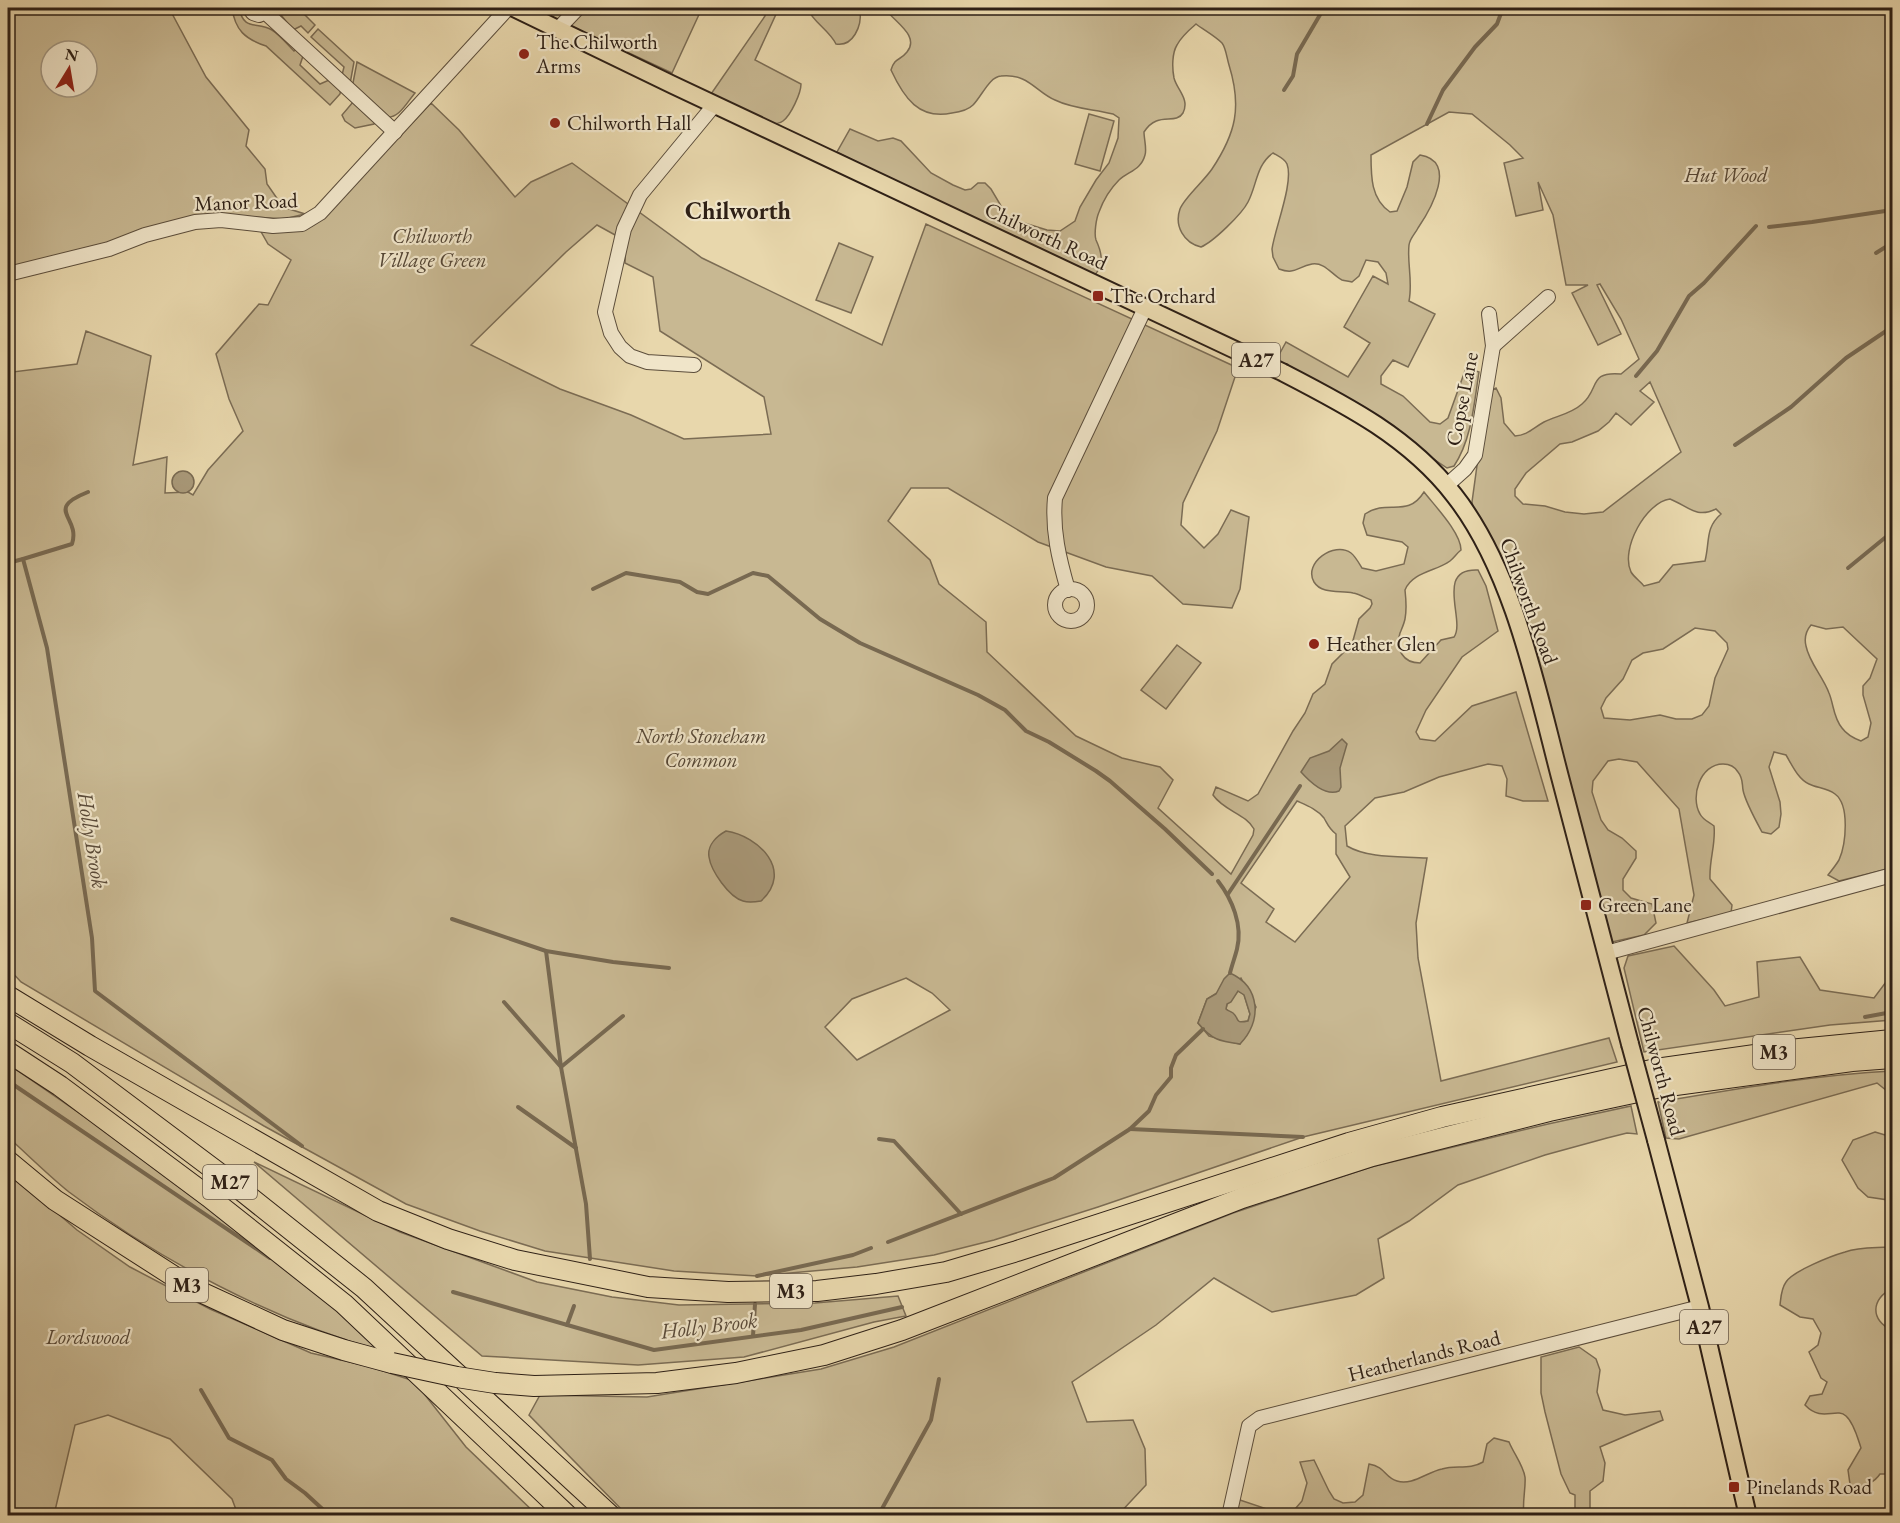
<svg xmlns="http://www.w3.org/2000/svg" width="1900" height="1523" font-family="'EB Garamond',serif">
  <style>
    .green { fill: #c8b892; stroke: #7b6c54; stroke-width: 1.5; fill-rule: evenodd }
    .water { fill: #a99979; stroke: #786951; stroke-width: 1.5; fill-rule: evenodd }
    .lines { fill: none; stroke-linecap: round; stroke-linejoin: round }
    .stream { stroke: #786951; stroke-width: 4 }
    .minor-casing { stroke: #5c4e3c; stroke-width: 16 }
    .major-casing { stroke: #2e2016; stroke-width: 20 }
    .highway-casing { stroke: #2e2016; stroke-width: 22 }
    .minor { stroke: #f0e5c9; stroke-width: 14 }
    .major { stroke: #e8d7ac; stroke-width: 16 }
    .highway { stroke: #e8d7ac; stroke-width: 20 }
    .major-bridge-casing { stroke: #2e2016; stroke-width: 20; stroke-linecap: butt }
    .highway-bridge-casing { stroke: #2e2016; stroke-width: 22; stroke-linecap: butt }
    .major-bridge { stroke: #e8d7ac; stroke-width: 16 }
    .highway-bridge { stroke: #e8d7ac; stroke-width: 20 }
    .poi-dot { fill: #8f2418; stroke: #f0e5c9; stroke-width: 2 }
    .labels { text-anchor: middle; stroke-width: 4.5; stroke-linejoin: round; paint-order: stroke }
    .shield { fill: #f0e5c9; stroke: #685b4c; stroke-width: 1.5 }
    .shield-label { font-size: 20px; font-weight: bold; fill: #2e2016 }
    .poi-label { font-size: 21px; fill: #2e2016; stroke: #f0e5c9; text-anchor: start }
    .park-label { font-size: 21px; font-style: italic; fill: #544635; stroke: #f0e5c9 }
    .street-label { font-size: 21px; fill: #2e2016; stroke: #f0e5c9 }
    .water-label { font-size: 22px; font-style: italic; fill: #594a39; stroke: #f0e5c9 }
    .quarter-label { font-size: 24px; font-weight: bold; fill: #2e2016; stroke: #f0e5c9 }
  </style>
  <rect width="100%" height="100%" fill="#e8d7ac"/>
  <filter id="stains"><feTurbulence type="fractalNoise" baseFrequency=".00333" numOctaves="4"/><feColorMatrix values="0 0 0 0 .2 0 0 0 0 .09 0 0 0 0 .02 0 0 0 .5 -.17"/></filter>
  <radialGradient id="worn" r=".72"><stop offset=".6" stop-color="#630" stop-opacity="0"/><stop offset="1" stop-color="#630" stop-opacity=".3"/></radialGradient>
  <g class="green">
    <path d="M8,8H169L206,77L249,130L246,146L265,169L267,184L283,207L305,214L284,219L240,216L118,242L8,270ZM51,51H87V87H51Z"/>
    <path d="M232,8H239C244,32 257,21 272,30C280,35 287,44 294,51L298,48L303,56L300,65L320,84L329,80L341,89L340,94L330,105L266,46C245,39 235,30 232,8Z"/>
    <path d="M280,8H298L315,25L308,33L301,26L293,30L281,15Z"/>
    <path d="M532,8H702L672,73Z"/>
    <path d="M766,8H777V12L755,60L801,84C801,93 791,115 783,121C779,124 774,124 769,124L711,94L765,16Z"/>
    <path d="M807,8H856L860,11C862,26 853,47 836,44C829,30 813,22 807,8Z"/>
    <path d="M885,8H1892V868L1839,881L1828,875C1832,870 1836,865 1839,860C1846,844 1850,805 1835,794C1827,788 1817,788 1809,784C1798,779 1792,765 1786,755L1774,752L1769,767L1780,802L1781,814L1779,827L1771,834L1762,832C1756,821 1745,801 1743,790C1742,783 1743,778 1738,772C1735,767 1729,764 1723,764C1700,764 1690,797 1700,814C1703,820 1709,822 1714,826C1716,844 1709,860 1710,879L1732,905L1731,913L1687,923L1694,895L1679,809L1637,762L1619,759L1608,761L1593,781L1592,792L1601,820L1608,830L1622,838L1636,851V858L1623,879V890L1631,898L1652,904L1656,923L1644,935L1612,942L1607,937L1513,581L1502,567L1474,512L1472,502L1479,451L1490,391L1496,388L1501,398L1504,423L1515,436C1528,435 1533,428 1544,422C1556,416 1571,414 1582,404C1600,389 1588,371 1621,374L1639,359L1621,319L1600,284L1597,285L1621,334L1598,345L1572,293L1588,285H1566L1553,215L1538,182L1543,210L1516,216L1504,163L1523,158L1510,145L1472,114L1449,112L1371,155C1371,177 1371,199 1390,212L1397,211L1407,187L1413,162L1420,155C1458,161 1431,209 1418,228C1415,234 1410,238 1409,245C1407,263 1413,282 1409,301L1435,314L1408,367L1393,360L1381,376V384L1403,396L1430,422L1440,424L1448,418L1466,368L1479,372C1474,403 1472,439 1454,466L1447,468L1414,446L1274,364L1286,342L1348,377L1370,343L1344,327L1373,276L1388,284L1386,273L1378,262L1366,260L1359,276L1352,282C1348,281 1345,281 1342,280C1332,275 1325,262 1312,264C1297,267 1295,275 1279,269L1273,257L1272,249C1275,228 1294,182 1287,164C1285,159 1278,156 1273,153C1256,165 1257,185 1248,202C1242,214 1213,242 1201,247C1184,243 1174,226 1180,209C1184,198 1204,181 1212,169C1236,133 1242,107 1229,65C1227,59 1226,48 1222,43C1215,36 1204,30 1196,24C1189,30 1181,37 1177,45C1172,53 1172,68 1174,78C1177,90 1190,99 1183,113C1175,126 1158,110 1144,132C1144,139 1147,149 1145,155C1141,170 1129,171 1119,180C1110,189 1103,201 1099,212C1096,219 1094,234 1096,240C1102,253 1104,263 1095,275L909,188L837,152L850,129L878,141L893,138L901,141L931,173L953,185L965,190L971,189L978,183H985L991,189L1007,216L1021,222L1047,230L1060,231L1075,221L1080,207L1096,180L1109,163L1118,138L1119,118L1113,114C1094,109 1073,109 1055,100C1036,92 1028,73 1001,76C989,77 982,96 973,105C968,110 960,112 952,113C919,120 904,98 891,70C895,57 900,61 907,52C921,35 891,20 885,8ZM1650,382L1681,452L1603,512L1584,514L1565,512L1545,506L1523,504L1515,496V489L1526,473L1560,444L1572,442L1598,431L1609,422L1616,413L1631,425L1654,402L1640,391ZM1670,499C1688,506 1696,519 1716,509L1721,514C1705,528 1710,541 1705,561L1673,565L1659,582L1644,586C1641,582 1634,577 1631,572C1620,549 1646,502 1670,499ZM1811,625L1826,629L1843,627L1877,659L1870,678L1863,686V695L1871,723L1868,737L1861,741C1853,738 1847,735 1842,728C1833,717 1834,705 1829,693C1823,677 1809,662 1806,646C1804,638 1806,631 1811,625ZM1695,628L1715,631L1727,643L1728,649L1715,678L1709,706L1702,715L1692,719H1676L1660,715L1630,720L1604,718L1601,708L1606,698L1623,679L1632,660L1643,653L1663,649Z"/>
    <path d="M318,29L354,62L350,84L341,79L344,67L311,37Z"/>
    <path d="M357,62L415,93C407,102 399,119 386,117L352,88Z"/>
    <path d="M353,102L375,121L374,124L355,128L345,121L342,115Z"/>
    <path d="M431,103L459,130L515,197L531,182L572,163L702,258L882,345L926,224L1238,368L1217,431L1183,503L1181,525L1204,548L1218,534L1231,510L1249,517L1240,589L1232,608L1183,604L1152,576L1106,567L1038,542L948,488H911L888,521L930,560L939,584L986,622L987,652L1076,736L1122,758L1160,767L1173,780L1158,808L1231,874L1253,835L1254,829C1246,814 1224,811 1213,795L1216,787L1248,801L1258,794L1293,731L1305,713L1313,694L1325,684L1332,664L1352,644L1359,619L1370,608L1372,604L1371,600C1366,598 1359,594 1353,593C1341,590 1322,595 1314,582C1303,563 1334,541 1351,553C1355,556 1359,563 1362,568L1376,571L1404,564L1408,547L1402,542L1367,535L1363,523L1365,514C1388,498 1407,519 1424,492C1435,506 1461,533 1461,550C1457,553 1454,558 1450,561C1437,571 1412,572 1405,590C1406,599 1407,609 1405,619C1404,624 1402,628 1400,633C1395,649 1403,663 1420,663L1441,640L1454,637C1466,621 1434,568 1478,570L1486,586L1498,631L1462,657L1426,710L1416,732L1420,739L1435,741L1472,706L1516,692L1548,801H1523L1506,796L1507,779L1502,766L1488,764L1439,777L1404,792L1375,798L1345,826L1347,846C1369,859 1402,856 1427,858L1416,923L1418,958L1441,1081L1609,1038L1617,1062L1303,1137L1098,1207L994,1240L934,1255L857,1267L757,1276L674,1271L545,1251L480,1231L406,1204L264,1126L21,982L8,968V281L9,280L13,372L77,364L86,331L151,356L133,465L167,457L165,493L188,492L193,495L208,470L243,431L229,399L216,354L259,304L268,305L291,260L268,244L260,230L312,226L321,220ZM597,225L626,241L625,263L653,277L660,331L764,397L771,434L684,439L631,415L560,389L471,345L566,252ZM1297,801C1306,805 1317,809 1324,818C1328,825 1329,829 1336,834V854L1350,877L1295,942L1266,922L1274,909L1241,883ZM906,978L932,993L950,1010L857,1060L825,1027L852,999ZM1241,978L1256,1007L1240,1044L1209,1036L1198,1023L1207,999Z"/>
    <path d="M1089,114L1114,121L1100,171L1075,164Z"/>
    <path d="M839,243L873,257L851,313L816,300Z"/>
    <path d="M1177,645L1201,663L1166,709L1141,690Z"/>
    <path d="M1674,946L1714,990L1725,1006L1759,997L1757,962L1800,957L1820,990L1874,998L1892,974V1020L1830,1025L1644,1052L1624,968L1628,956Z"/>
    <path d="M1238,991L1244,994L1250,1014L1248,1021L1239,1022L1226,1009L1227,1004Z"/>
    <path d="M8,1064L130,1148L297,1274L385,1352C274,1321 160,1261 69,1192C48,1175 28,1155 8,1137Z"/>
    <path d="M1892,1071V1095L1877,1083L1679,1139L1666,1138L1658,1102C1736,1089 1814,1075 1892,1071Z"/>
    <path d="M1631,1106L1637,1134L1627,1133L1607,1138L1545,1155L1458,1185L1409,1221L1378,1239L1384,1278L1356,1295L1272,1312L1214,1278L1156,1325L1072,1382L1087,1422L1133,1420L1145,1449L1146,1485L1118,1515H627L529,1415L540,1395L647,1397L821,1369L894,1347L1233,1213L1371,1167L1548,1124Z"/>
    <path d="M1875,1132L1892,1137V1289C1871,1298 1870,1321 1892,1330V1497L1891,1479L1888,1474H1880C1874,1483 1866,1485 1855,1487L1850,1484L1848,1470L1861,1448C1858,1439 1854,1423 1846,1416C1836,1407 1822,1423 1805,1405L1810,1396L1822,1394L1827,1382L1821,1378L1809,1352L1818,1345L1821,1333L1813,1319L1800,1317L1780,1305C1781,1297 1781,1289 1786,1282C1793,1271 1831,1256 1845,1252C1859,1247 1874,1248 1888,1247V1200L1868,1197L1858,1188L1842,1160L1853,1140Z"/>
    <path d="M254,1162L400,1232L537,1282L612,1297L679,1305L815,1303L898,1296L906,1316L874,1322L744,1357L638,1365L482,1356Z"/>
    <path d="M8,1171L77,1230L130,1267L210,1309L311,1353L371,1367L414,1381L466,1447L537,1515H238L232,1499L170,1439L108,1415L75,1425L54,1515H8Z"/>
    <path d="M1579,1347L1596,1359L1600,1370L1597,1392L1603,1410L1625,1415L1660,1411L1663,1420L1600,1447L1605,1463L1603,1481L1590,1491V1515H1575V1495L1570,1493L1561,1474L1545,1412L1541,1393V1357Z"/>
    <path d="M1494,1438L1509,1442C1514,1454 1523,1465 1525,1477C1526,1488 1522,1502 1524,1515L1234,1516L1237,1499L1279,1513L1295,1509L1302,1501L1307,1483L1300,1462L1314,1460L1329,1491L1334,1499L1343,1503L1355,1502L1363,1495L1369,1464C1386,1467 1384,1477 1397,1481C1412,1486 1427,1472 1442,1469C1456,1465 1470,1470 1483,1462L1487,1444Z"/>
  </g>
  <g class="water">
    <circle cx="183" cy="482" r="11"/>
    <path d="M1342,739L1347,744L1340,768L1341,787L1339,791C1325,797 1310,782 1301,772L1310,758L1329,751Z"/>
    <path d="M726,831C759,836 794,871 761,901C755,902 749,903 743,901C729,897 711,871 709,857C707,845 717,836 726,831Z"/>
    <path d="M1230,973C1261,987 1262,1022 1240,1044C1219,1041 1212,1040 1198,1023L1207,999L1216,994L1224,979ZM1238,991L1244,995L1250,1014L1248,1021C1234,1024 1240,1019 1233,1013C1230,1011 1228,1011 1226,1009L1227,1004L1231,1002Z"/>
  </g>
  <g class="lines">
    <g class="stream">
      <path d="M1284,90L1293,76L1297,54L1324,8"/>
      <path d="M1427,124L1443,90L1475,47L1497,24L1503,8"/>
      <path d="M1769,227L1812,222L1892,210"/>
      <path d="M1876,253L1892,243"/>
      <path d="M1636,376L1657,351L1689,296L1704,283L1756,226"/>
      <path d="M1735,445L1791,407L1846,358L1892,327"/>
      <path d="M88,492C43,510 81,516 72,544L23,559L47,648L92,938L95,991L302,1146"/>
      <path d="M8,563L23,559"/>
      <path d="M1848,568L1892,532"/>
      <path d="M593,589L626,573L680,582L697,592L708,594L753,573L768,576L820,619L860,643L978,695L1005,710L1026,731L1049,742L1096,771L1110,781L1165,829L1212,874"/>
      <path d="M1218,881C1232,899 1243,925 1237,949C1235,957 1232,965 1230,973"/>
      <path d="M1228,894L1300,786"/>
      <path d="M452,919L546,951L613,962L669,968"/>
      <path d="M546,951L561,1067L586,1204L590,1259"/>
      <path d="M504,1002L561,1067L623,1016"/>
      <path d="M1865,1017L1892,1012"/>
      <path d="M1887,1073L1892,1074"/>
      <path d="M8,1081L270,1258"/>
      <path d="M518,1107L576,1148"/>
      <path d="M1130,1129L1303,1137"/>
      <path d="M879,1139L894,1141L961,1214"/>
      <path d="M888,1242L1054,1178L1130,1129L1149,1111L1156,1095L1171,1077V1068L1176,1055L1203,1029"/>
      <path d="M757,1276L853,1255L871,1248"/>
      <path d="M453,1292L654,1350L801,1330L902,1307"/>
      <path d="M567,1325L574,1306"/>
      <path d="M753,1336L755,1304"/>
      <path d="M201,1390L229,1438L272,1460L286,1479L305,1493L330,1516"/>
      <path d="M878,1516L931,1420L939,1379"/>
    </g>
    <g class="minor-casing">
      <g id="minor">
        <path d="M249,8L253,13L259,15L265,12L268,8"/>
        <path d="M265,12L395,132"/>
        <path d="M558,29L578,8"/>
        <path d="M8,274L109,249L145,235L195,222L221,220L273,226L302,224L320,213L508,8"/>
        <path d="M1493,346L1548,297"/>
        <path d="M694,365L647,362L630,356L620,347L611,333L605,312L624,229L640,195L711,109L717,106"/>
        <path d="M1446,486L1465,469L1475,455L1493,346L1489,314"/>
        <circle cx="1071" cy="605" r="16"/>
        <path d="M1068,590C1059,559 1052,530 1055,498L1145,308"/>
        <path d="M1606,953L1892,875"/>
        <path d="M1229,1516L1249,1426L1260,1418L1700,1307"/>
      </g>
    </g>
    <g class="major-casing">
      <g id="major">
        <path d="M514,8L673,85L1282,372C1346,405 1409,437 1454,495C1513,570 1536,685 1560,777C1584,866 1607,955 1630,1044"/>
        <path d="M1656,1140L1700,1307L1748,1516"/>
      </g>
    </g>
    <g class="highway-casing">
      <g id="highway">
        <path d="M8,996L90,1046L378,1211L448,1239L515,1260L648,1287L728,1292L817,1291L876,1284L946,1272L1017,1251L1349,1143L1442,1117L1656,1069L1789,1050L1892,1040"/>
        <path d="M8,1023L72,1063L232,1183L364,1288L611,1516"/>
        <path d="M8,1052L60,1086L209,1197L344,1304L568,1516"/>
        <path d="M8,1161L55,1200L192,1288L283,1330L344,1350L392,1363"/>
        <path d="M495,1383L534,1386L657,1383L736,1373L824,1355L902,1330L1242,1198L1372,1156L1549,1111L1661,1087L1852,1061L1892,1058"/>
      </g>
    </g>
    <use href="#minor" class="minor"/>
    <use href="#major" class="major"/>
    <use href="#highway" class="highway"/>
    <g class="major-bridge-casing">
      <path id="major-bridge" d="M1630,1044L1656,1140"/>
    </g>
    <g class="highway-bridge-casing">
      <path id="highway-bridge" d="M392,1363L457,1377L495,1383"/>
    </g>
    <use href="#major-bridge" class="major-bridge"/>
    <use href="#highway-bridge" class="highway-bridge"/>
  </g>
  <g class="poi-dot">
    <circle cx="524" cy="54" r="6"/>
    <circle cx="555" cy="123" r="6"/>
    <rect x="1092" y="290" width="12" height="12" rx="3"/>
    <circle cx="1314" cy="644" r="6"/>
    <rect x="1580" y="899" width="12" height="12" rx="3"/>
    <rect x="1728" y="1481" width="12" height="12" rx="3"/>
  </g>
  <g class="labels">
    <g class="shield">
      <rect x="1232" y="343" width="48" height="34" rx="4.5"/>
      <rect x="1753" y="1035" width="42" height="34" rx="4.5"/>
      <rect x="203" y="1165" width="54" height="34" rx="4.5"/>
      <rect x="166" y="1268" width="42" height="34" rx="4.5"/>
      <rect x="770" y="1274" width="42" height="34" rx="4.5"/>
      <rect x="1680" y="1310" width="48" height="34" rx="4.5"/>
    </g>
    <g class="shield-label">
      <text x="1256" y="367">A27</text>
      <text x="1774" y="1059">M3</text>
      <text x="230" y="1189">M27</text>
      <text x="187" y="1292">M3</text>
      <text x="791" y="1298">M3</text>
      <text x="1704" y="1334">A27</text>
    </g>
    <g class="poi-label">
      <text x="536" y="49">The Chilworth<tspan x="536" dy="24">Arms</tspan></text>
      <text x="567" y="130">Chilworth Hall</text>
      <text x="1110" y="303">The Orchard</text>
      <text x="1326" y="651">Heather Glen</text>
      <text x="1598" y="912">Green Lane</text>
      <text x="1746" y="1494">Pinelands Road</text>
    </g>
    <g class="park-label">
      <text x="1726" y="182">Hut Wood</text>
      <text x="432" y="243">Chilworth<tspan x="432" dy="24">Village Green</tspan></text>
      <text x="701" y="743">North Stoneham<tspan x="701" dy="24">Common</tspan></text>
      <text x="88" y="1344">Lordswood</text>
    </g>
    <g class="street-label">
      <text transform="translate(246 202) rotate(-2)" y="7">Manor Road</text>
      <text transform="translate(1046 236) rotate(25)" y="7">Chilworth Road</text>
      <text transform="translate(1462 399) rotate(-79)" y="7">Copse Lane</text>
      <text transform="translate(1529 601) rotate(70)" y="7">Chilworth Road</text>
      <text transform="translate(1661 1071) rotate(75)" y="7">Chilworth Road</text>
      <text transform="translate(1424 1356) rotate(-14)" y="7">Heatherlands Road</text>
    </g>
    <g class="water-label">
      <text transform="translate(93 840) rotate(81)" y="8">Holly Brook</text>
      <text transform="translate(709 1325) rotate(-7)" y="8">Holly Brook</text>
    </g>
    <g class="quarter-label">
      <text x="738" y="219">Chilworth</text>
    </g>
  </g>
  <rect width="1900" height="1523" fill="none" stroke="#e8d7ac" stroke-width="30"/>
  <rect x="9" y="9" width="1882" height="1505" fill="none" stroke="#2e2016" stroke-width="3"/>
  <rect x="15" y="15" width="1870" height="1493" fill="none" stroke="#2e2016" stroke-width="1.5"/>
  <g transform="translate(69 69) rotate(11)"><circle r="28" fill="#f0e5c9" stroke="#a29681" stroke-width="1.5"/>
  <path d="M0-4.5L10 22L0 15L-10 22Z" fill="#8f2418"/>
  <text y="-9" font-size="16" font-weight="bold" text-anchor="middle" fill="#2e2016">N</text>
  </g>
  <rect width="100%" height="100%" filter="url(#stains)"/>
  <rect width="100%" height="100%" fill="url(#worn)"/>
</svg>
